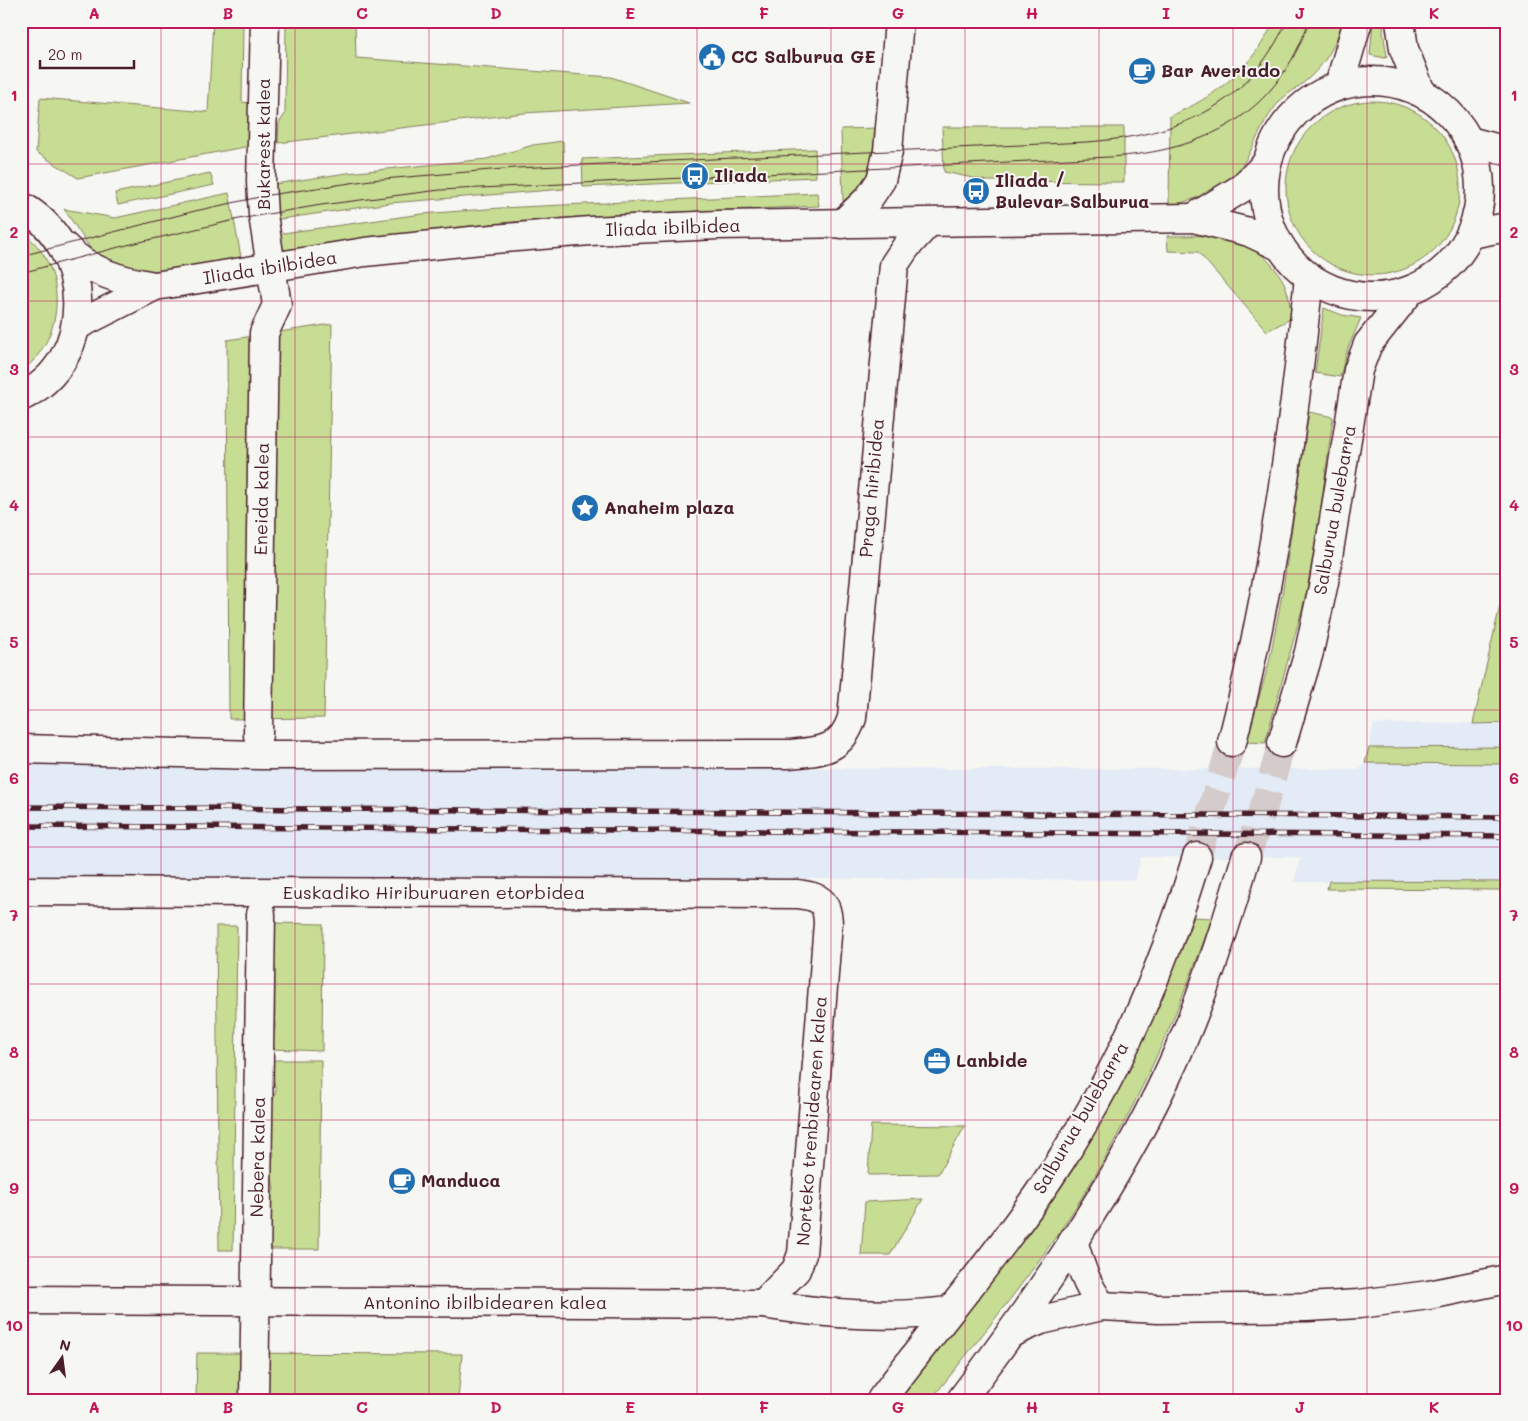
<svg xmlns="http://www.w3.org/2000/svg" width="1528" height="1421" font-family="Mali,sans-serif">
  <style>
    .built { fill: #e3ebf6 }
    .green { fill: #c6dd93; stroke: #887e5f }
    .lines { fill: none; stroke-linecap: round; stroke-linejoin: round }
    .secondary-tunnel { stroke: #d4cbca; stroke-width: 28; stroke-dasharray: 28 14; stroke-linecap: butt }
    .street-casing { stroke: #4a1f2b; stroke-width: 31 }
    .secondary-casing { stroke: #4a1f2b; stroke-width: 31 }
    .street { stroke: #f6f6f2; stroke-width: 28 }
    .secondary { stroke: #f6f6f2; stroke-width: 28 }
    .tram { stroke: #4a1f2b; stroke-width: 1 }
    .rail-casing { stroke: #4a1f2b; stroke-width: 5.5 }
    .rail { stroke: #f6f6f2; stroke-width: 4; stroke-dasharray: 11; stroke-linecap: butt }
    .grid { fill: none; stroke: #c2185b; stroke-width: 1; stroke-opacity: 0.55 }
    .labels { text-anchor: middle; stroke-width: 4; stroke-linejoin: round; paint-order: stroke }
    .poi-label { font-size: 18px; font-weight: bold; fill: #4a1f2b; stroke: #f6f6f2; text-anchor: start }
    .street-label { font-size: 18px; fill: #4a1f2b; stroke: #f6f6f2 }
    .neatline { fill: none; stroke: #c2185b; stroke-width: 2 }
    .grid-label { font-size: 16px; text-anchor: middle; font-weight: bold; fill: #c2185b }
  </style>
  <rect width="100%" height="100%" fill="#f6f6f2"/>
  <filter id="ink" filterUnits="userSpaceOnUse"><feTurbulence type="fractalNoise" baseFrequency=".02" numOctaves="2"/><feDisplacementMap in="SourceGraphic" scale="10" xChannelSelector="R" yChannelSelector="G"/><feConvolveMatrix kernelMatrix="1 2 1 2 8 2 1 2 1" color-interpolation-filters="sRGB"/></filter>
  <g filter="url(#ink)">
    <path class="built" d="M1507,575V882H1294L1301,857H1141L1135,880L21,876V763L928,769H1360L1365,763L1374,724L1473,723Z"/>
    <g class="green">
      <path d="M213,21H243L242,102L250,103V146L78,178L36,152L40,98L208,112Z"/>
      <path d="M286,21H355L356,58L611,77L689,103L524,113L278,143L279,123L285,114Z"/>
      <path d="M1274,21H1342C1337,44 1325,64 1308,79C1298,88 1287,93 1278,103C1265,119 1257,138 1248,156C1233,183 1199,201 1169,205L1170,116C1215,98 1254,66 1274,21Z"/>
      <path d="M1373,21H1384L1383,32L1387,56L1385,58L1370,55Z"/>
      <circle cx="1373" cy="188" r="87"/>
      <path d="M942,127H1124V182L987,181L944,172Z"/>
      <path d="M880,128C874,163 876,182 843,201L841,129Z"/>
      <path d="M563,141L564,189L390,203L274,220L268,185L347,173L487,159L533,145Z"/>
      <path d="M815,149L816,177L583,187L582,159Z"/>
      <path d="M210,173L214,185L118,205L115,193Z"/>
      <path d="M229,193L241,257L152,274L101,259L90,248L64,209L115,218Z"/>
      <path d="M817,193L819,206C739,210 660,212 580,217C479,223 379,236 279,251L276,234L422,214L500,208Z"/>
      <path d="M21,231C69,265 67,337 21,372Z"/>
      <path d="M1167,236C1207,236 1242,231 1271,264C1278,272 1285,282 1287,291C1290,299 1290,309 1292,318L1267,331L1198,252L1168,251Z"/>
      <path d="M1324,308L1342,315L1361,318L1348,348L1340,377L1315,373Z"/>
      <path d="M332,324L324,718L229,719L227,340Z"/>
      <path d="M1309,412L1333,417L1319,522L1306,595L1265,743L1246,742L1269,663L1283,589Z"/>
      <path d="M1507,575V723L1473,724Z"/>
      <path d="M1507,747V764L1365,763L1369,748Z"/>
      <path d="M1329,881L1507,882V890L1327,889Z"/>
      <path d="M1194,917L1212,918C1182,1004 1145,1088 1100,1167C1053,1250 990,1324 931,1400H897C947,1337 998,1276 1044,1211C1107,1121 1155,1020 1194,917Z"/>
      <path d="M274,923L323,924L322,1051L270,1049L275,1028Z"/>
      <path d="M216,926H237L233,1250H219Z"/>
      <path d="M268,1060H321L319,1249H267L265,1214L274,1189L270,1166L274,1154L270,1136V1112L276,1090Z"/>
      <path d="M871,1125L965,1126L938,1174L868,1175Z"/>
      <path d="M923,1199L890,1255H861L865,1202Z"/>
      <path d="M197,1353L462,1354L458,1400H196Z"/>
    </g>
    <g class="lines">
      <g class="secondary-tunnel">
        <path d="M1197,857L1232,742"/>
        <path d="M1246,857L1265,803L1282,743"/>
      </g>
      <g class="street-casing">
        <g id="street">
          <path d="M842,224L869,198L881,180L888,151L899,21"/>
          <path d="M258,735L264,333L277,305L263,215L261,182L265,21"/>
          <path d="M21,749L259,755L788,754C819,751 841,752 852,718L894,265L906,247L928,223"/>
          <path d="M21,891L798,894C819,897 827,900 828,923L802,1254L796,1270L763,1304"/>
          <path d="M1073,1240C1080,1265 1086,1285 1102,1306"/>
          <path d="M21,1300L763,1304C824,1314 886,1319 948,1311"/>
          <path d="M1011,1333L1041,1320L1102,1306L1158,1309L1307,1307L1359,1304L1429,1295L1507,1279"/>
          <path d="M254,1400L261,914"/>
        </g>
      </g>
      <g class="secondary-casing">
        <g id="secondary">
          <path d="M1400,21L1404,49L1421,92"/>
          <circle cx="1372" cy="189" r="108"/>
          <path d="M1339,86L1358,21"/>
          <path d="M1469,141L1507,151"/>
          <path d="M21,206C93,245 99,360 21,397"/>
          <path d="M1193,218L1242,188L1267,163"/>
          <path d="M1471,234L1507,227"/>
          <path d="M64,246C89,272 121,281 155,286"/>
          <path d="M76,326L155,286L365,252L481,240L590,231L718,225L1193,218L1249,232L1281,247"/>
          <path d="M1232,742C1271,589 1293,433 1309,277"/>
          <path d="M1282,743L1309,652L1324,582L1358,370L1368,344L1411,290"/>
          <path d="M881,1400C941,1320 1007,1244 1061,1160C1121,1067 1165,963 1197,857"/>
          <path d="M961,1400C1037,1299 1112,1192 1166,1078C1200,1007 1224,932 1246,857"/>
        </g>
      </g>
      <use href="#street" class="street"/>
      <use href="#secondary" class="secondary"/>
      <g class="tram">
        <path d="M21,256L195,211L269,195L371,180L515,168L1087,142C1178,135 1246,109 1287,21"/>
        <path d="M21,273L123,246L239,219L321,205L440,190L1110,157C1205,151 1277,115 1309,21"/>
      </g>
      <g class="rail-casing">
        <g id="rail">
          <path d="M21,807L1507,817"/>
          <path d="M21,826L1507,836"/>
        </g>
      </g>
      <use href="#rail" class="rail"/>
    </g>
  </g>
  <path class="grid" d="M161,21V1400M295,21V1400M429,21V1400M563,21V1400M697,21V1400M831,21V1400M965,21V1400M1099,21V1400M1233,21V1400M1367,21V1400M21,164H1507M21,301H1507M21,437H1507M21,574H1507M21,710H1507M21,847H1507M21,984H1507M21,1120H1507M21,1257H1507"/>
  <defs>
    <g id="civic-disc" transform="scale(1.4375)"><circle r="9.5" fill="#1f6fb2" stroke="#f6f6f2"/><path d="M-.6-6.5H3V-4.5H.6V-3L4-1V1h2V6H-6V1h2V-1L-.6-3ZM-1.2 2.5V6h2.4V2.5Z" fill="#fff"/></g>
    <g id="cafe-disc" transform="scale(1.4375)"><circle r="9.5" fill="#1f6fb2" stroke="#f6f6f2"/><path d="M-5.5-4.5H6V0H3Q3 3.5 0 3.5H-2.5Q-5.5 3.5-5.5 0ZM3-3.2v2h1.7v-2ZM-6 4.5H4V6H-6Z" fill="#fff"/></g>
    <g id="bus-disc" transform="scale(1.4375)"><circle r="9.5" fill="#1f6fb2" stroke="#f6f6f2"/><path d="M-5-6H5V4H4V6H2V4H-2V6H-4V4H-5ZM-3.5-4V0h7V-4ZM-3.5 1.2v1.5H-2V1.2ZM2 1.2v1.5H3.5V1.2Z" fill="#fff"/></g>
    <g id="sight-disc" transform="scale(1.4375)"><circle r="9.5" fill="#1f6fb2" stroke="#f6f6f2"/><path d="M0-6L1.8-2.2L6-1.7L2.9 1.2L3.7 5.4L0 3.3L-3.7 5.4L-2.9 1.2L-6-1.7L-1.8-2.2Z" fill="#fff"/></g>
    <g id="office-disc" transform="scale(1.4375)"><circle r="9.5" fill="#1f6fb2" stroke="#f6f6f2"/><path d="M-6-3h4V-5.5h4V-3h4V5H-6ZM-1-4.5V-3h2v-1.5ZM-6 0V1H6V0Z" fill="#fff"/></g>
  </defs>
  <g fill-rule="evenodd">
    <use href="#civic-disc" x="712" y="57"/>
    <use href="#cafe-disc" x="1142" y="71"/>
    <use href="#bus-disc" x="695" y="176"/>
    <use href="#bus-disc" x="976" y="191"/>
    <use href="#sight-disc" x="585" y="508"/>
    <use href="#office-disc" x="937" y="1061"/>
    <use href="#cafe-disc" x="402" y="1181"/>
  </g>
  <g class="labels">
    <g class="poi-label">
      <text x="731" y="63">CC Salburua GE</text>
      <text x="1161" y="77">Bar Averiado</text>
      <text x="714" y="182">Iliada</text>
      <text x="995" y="187">Iliada /<tspan x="995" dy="21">Bulevar Salburua</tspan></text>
      <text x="604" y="514">Anaheim plaza</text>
      <text x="956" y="1067">Lanbide</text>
      <text x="421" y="1187">Manduca</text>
    </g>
    <g class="street-label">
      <text transform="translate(264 144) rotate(-90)" y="6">Bukarest kalea</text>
      <text transform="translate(673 228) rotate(-2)" y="6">Iliada ibilbidea</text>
      <text transform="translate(270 268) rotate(-9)" y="6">Iliada ibilbidea</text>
      <text transform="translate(872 488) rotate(-85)" y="6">Praga hiribidea</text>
      <text transform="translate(262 499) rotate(-89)" y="6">Eneida kalea</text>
      <text transform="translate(1335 510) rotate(-80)" y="6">Salburua bulebarra</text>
      <text x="434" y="899">Euskadiko Hiriburuaren etorbidea</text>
      <text transform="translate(1081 1118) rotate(-60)" y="6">Salburua bulebarra</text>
      <text transform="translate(812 1121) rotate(-86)" y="6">Norteko trenbidearen kalea</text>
      <text transform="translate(258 1157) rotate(-89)" y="6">Nebera kalea</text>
      <text x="485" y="1309">Antonino ibilbidearen kalea</text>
    </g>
  </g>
  <rect width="1528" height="1421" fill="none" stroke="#f6f6f2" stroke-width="55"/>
  <g transform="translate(62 1358) rotate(14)" stroke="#f6f6f2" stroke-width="4" paint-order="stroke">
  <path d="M0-4L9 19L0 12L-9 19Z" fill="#4a1f2b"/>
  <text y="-8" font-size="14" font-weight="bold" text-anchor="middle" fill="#4a1f2b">N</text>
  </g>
  <path d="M40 60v8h94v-8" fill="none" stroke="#4a1f2b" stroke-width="2.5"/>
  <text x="48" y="60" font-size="15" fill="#4a1f2b" stroke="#f6f6f2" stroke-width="4" paint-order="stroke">20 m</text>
  <rect x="28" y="28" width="1472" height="1366" class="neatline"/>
  <g class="grid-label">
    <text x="94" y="19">A</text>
    <text x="228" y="19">B</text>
    <text x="362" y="19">C</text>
    <text x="496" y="19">D</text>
    <text x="630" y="19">E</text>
    <text x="764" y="19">F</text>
    <text x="898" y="19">G</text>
    <text x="1032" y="19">H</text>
    <text x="1166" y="19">I</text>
    <text x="1300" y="19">J</text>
    <text x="1434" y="19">K</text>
    <text x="14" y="101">1</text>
    <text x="1514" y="101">1</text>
    <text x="14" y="238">2</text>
    <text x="1514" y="238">2</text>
    <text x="14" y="375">3</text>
    <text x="1514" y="375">3</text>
    <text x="14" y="511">4</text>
    <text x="1514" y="511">4</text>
    <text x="14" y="648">5</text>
    <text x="1514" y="648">5</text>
    <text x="14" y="784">6</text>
    <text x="1514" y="784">6</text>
    <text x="14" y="921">7</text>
    <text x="1514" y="921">7</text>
    <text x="14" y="1058">8</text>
    <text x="1514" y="1058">8</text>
    <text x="14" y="1194">9</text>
    <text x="1514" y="1194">9</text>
    <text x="14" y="1331">10</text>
    <text x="1514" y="1331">10</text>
    <text x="94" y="1413">A</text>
    <text x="228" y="1413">B</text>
    <text x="362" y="1413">C</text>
    <text x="496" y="1413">D</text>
    <text x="630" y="1413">E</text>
    <text x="764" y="1413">F</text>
    <text x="898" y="1413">G</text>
    <text x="1032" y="1413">H</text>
    <text x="1166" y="1413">I</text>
    <text x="1300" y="1413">J</text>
    <text x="1434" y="1413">K</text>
  </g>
</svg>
